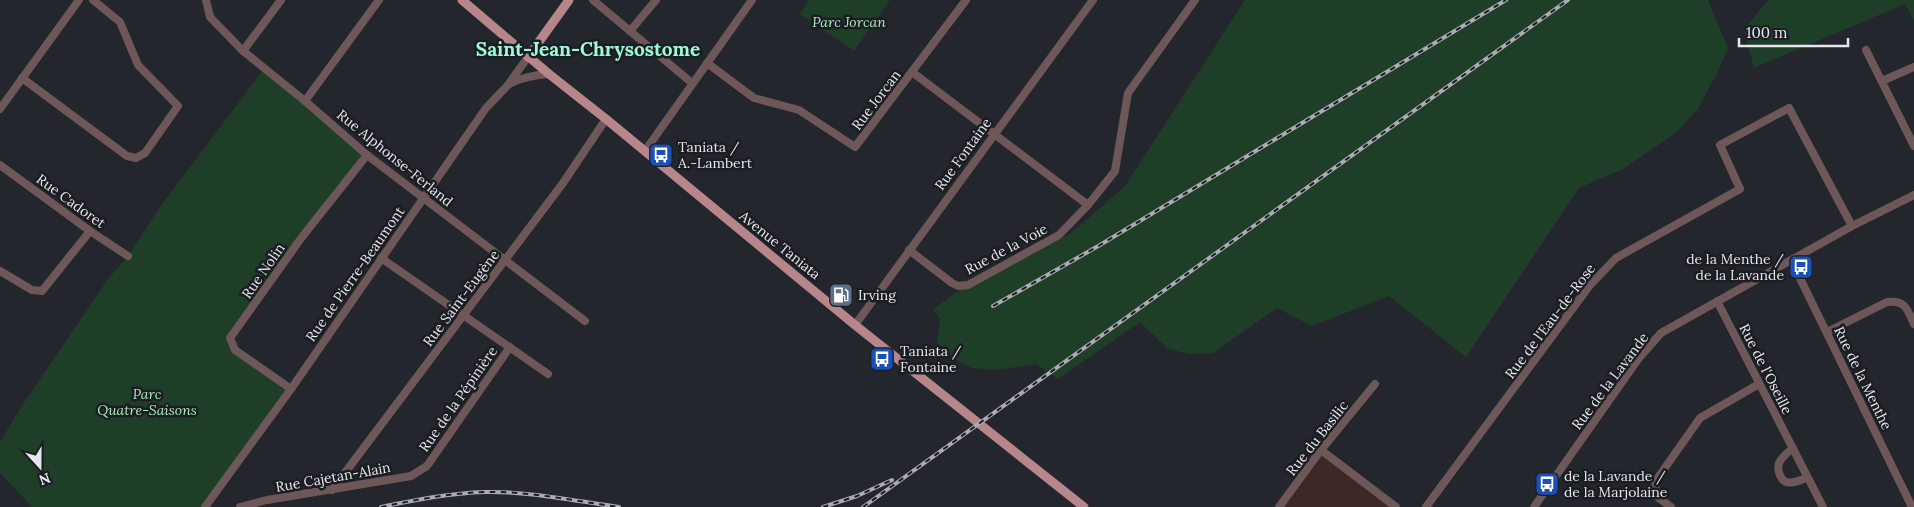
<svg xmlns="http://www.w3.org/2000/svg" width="1914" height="507" font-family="Lora,serif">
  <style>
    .commercial { fill: #3c2827 }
    .green { fill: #1e3e28 }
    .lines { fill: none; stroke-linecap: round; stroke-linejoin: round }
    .minor { stroke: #6e5758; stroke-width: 8 }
    .major { stroke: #b6868a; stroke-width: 9 }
    .rail-casing { stroke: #abacb2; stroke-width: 4 }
    .rail { stroke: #1b1d23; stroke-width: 2; stroke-dasharray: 5.5; stroke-linecap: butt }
    .labels { text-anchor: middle; stroke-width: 5; stroke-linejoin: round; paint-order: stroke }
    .park-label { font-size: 14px; font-style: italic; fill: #a6edbb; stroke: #1b1d23 }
    .street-label { font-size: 14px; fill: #e6e7ec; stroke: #1b1d23 }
    .poi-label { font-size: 14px; fill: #e6e7ec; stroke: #1b1d23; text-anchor: start }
    .district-label { font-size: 19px; font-weight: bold; fill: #9efad9; stroke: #1b1d23 }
  </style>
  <rect width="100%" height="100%" fill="#24262d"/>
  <path class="commercial" d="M1321,450L1396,507H1279Z"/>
  <g class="green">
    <path d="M809,0H890L854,51L800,14Z"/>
    <path d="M1245,0H1708L1728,48L1717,74L1697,110L1677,132L1623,169L1579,188L1466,357L1389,296L1312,326L1277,308L1213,353L1190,354L1168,349L1140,322L1058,379L1036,364L995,370L972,368L936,349L940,319L933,309L957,292L1070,234L1125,186Z"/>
    <path d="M1768,0H1914V21L1905,4L1754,68L1744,30Z"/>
    <path d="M264,69L367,155L230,338L235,350L291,389L206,507H32L0,473V442L21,407L108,279L128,256L160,207Z"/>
  </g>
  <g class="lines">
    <g class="minor">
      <path d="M206,0L210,17L243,51L305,101L367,155L585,321"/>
      <path d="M593,0L692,83"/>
      <path d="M630,31L656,0"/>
      <path d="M1866,50L1914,146"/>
      <path d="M243,51L281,0"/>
      <path d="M707,63L754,98L799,110L855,147L966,0"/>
      <path d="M912,72L1088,205"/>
      <path d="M22,78L127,156L136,158L145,153L178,106L138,65L120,22L93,0"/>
      <path d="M1882,81L1914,67"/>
      <path d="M509,84C522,77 535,75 549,74"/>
      <path d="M305,101L379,0"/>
      <path d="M0,109L79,0"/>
      <path d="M645,151L752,0"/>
      <path d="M0,165L90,231L128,256"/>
      <path d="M909,250L952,283L958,286L968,285L1059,235L1088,205L1115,171L1128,93L1195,0"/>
      <path d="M381,258L548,374"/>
      <path d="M1791,260L1912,507"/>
      <path d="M0,271L32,290L42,291L90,231"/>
      <path d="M1717,301L1823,507"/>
      <path d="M855,325L1093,0"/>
      <path d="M1827,332L1887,302C1906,300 1907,309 1914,324"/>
      <path d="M291,389L235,350L230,338L302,237L367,155"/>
      <path d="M1793,448C1788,452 1782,457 1779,463C1778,467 1778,471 1780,475C1785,488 1797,481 1807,478"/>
      <path d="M1321,450L1396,507"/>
      <path d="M332,490L563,183L606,119"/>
      <path d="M205,507L291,389L486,108L508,85L528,57"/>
      <path d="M240,507L267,500L411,476L427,466L510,347"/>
      <path d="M1279,507L1321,450L1375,384"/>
      <path d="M1426,507L1590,285L1616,258L1740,189L1720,145L1789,108L1852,226"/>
      <path d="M1534,507L1639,358L1661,333L1852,226L1914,195"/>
      <path d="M1671,507L1656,496L1655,482L1700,418L1759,384"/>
    </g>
    <g class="major">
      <path d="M462,0L549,74L606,119L855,325L1084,507"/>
      <path d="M528,57L569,0"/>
    </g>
    <g class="rail-casing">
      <g id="rail">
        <path d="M993,306L1100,245L1506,0"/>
        <path d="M381,507C415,500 450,493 485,492C529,491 575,501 619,507"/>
        <path d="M823,507L857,496L892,480"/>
        <path d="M863,507L1568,0"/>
      </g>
    </g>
    <use href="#rail" class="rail"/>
  </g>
  <defs>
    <g id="bus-square" transform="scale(1.25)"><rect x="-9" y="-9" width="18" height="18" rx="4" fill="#1a4fb4" stroke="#1b1d23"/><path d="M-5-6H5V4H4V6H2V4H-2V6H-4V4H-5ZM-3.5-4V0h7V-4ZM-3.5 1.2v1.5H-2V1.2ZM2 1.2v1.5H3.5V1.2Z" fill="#fff"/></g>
    <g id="fuel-square" transform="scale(1.25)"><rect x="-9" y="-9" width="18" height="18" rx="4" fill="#5c6f8a" stroke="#1b1d23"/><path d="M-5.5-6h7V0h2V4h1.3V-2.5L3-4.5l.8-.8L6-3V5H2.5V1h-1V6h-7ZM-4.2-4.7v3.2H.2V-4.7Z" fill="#fff"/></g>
  </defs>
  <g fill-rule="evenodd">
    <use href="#bus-square" x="661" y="155"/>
    <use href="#bus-square" x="1801" y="267"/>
    <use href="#fuel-square" x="841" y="295"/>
    <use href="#bus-square" x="882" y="359"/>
    <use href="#bus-square" x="1547" y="484"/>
  </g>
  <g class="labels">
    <g class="park-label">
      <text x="849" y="27">Parc Jorcan</text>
      <text x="147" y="399">Parc<tspan x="147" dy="16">Quatre-Saisons</tspan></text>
    </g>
    <g class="street-label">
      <text transform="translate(876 100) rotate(-53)" y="5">Rue Jorcan</text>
      <text transform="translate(963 154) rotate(-54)" y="5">Rue Fontaine</text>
      <text transform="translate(395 158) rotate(39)" y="5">Rue Alphonse-Ferland</text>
      <text transform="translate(71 201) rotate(36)" y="5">Rue Cadoret</text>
      <text transform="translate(780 245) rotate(39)" y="5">Avenue Taniata</text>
      <text transform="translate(1006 249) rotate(-28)" y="5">Rue de la Voie</text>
      <text transform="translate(263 271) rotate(-55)" y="5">Rue Nolin</text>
      <text transform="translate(355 274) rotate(-55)" y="5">Rue de Pierre-Beaumont</text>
      <text transform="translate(461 298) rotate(-53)" y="5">Rue Saint-Eugène</text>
      <text transform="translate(1550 321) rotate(-53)" y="5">Rue de l'Eau-de-Rose</text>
      <text transform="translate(1766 369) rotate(63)" y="5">Rue de l'Oseille</text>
      <text transform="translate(1863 378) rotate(64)" y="5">Rue de la Menthe</text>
      <text transform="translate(1610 381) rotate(-53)" y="5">Rue de la Lavande</text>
      <text transform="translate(458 399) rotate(-55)" y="5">Rue de la Pépinière</text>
      <text transform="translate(1317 438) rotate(-52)" y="5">Rue du Basilic</text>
      <text transform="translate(333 477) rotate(-10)" y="5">Rue Cajetan-Alain</text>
    </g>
    <g class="poi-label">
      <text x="678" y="152">Taniata /<tspan x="678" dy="16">A.-Lambert</tspan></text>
      <text x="1784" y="264" text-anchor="end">de la Menthe /<tspan x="1784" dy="16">de la Lavande</tspan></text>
      <text x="858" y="300">Irving</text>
      <text x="900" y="356">Taniata /<tspan x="900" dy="16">Fontaine</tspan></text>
      <text x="1564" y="481">de la Lavande /<tspan x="1564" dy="16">de la Marjolaine</tspan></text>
    </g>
    <g class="district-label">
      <text x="588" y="56">Saint-Jean-Chrysostome</text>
    </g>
  </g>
  <g transform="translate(40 467) rotate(159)" stroke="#1b1d23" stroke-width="4" paint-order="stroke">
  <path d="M0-4L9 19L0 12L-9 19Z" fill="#e6e7ec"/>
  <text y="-8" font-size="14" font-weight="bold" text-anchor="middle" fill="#e6e7ec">N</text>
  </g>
  <path d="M1739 38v8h109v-8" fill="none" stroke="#e6e7ec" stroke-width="2.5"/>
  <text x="1746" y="38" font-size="15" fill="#e6e7ec" stroke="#1b1d23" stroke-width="4" paint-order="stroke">100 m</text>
</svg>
